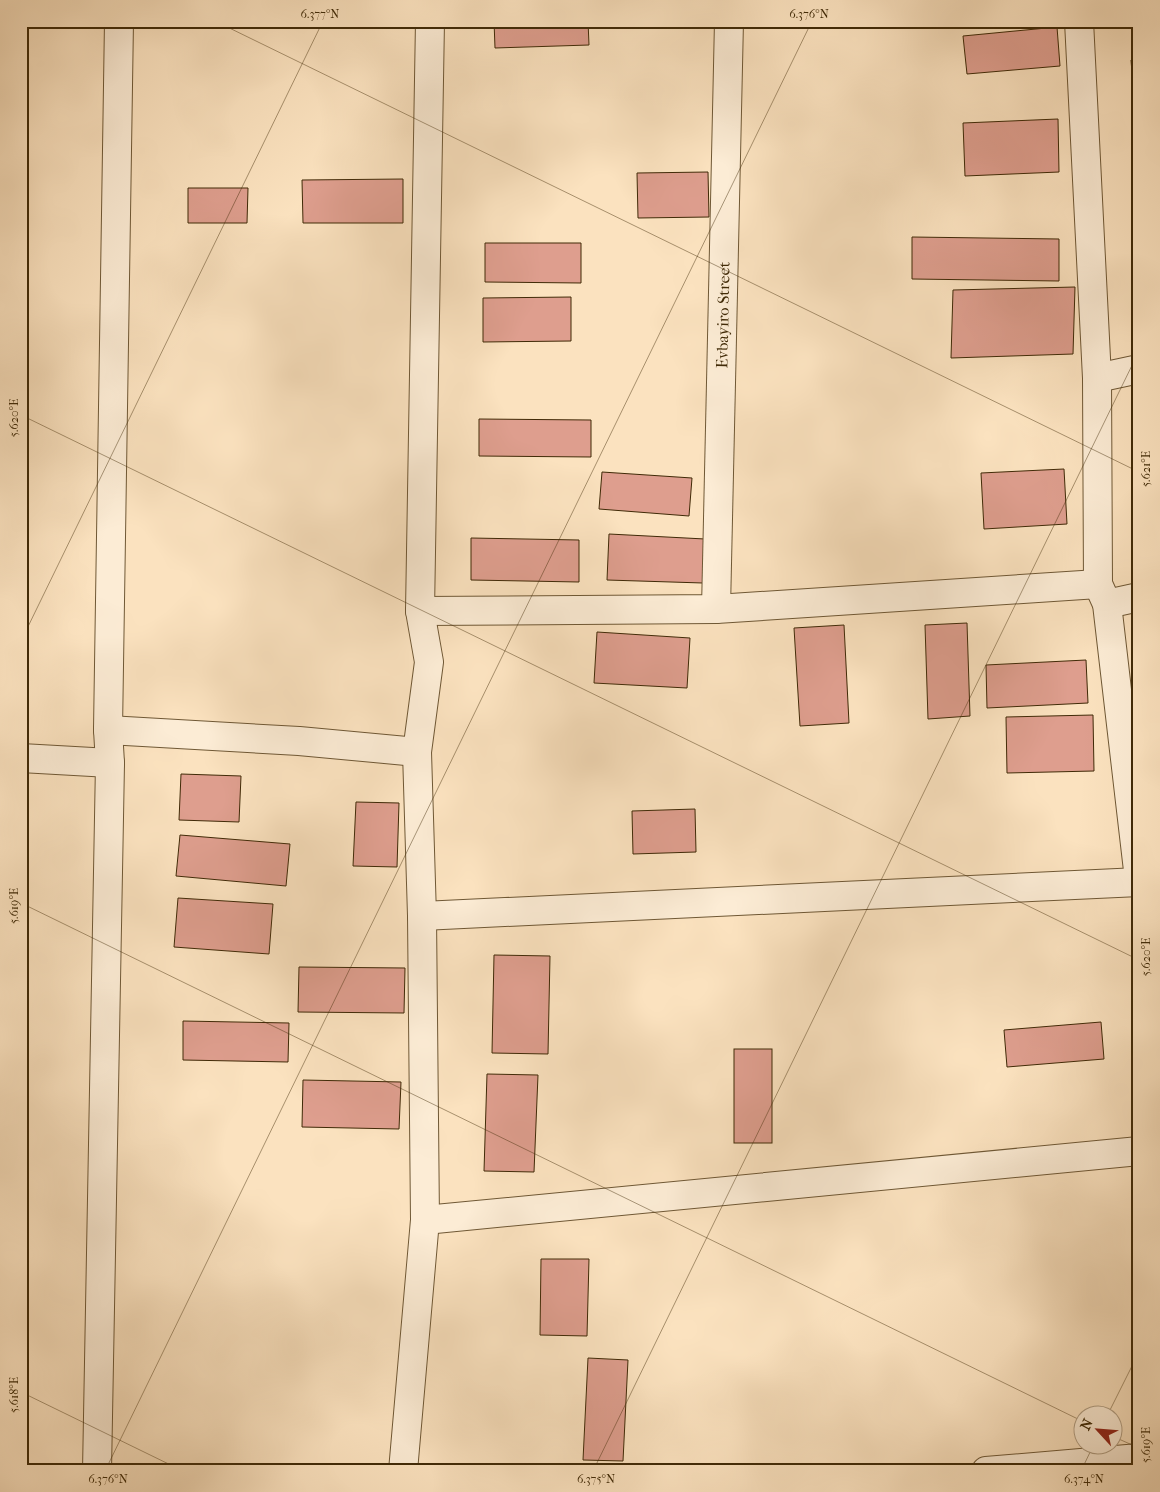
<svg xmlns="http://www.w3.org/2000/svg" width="1160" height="1492" font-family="'IM FELL French Canon',serif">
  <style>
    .building { fill: #de9e8e; stroke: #402a07 }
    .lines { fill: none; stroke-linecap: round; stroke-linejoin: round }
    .minor-casing { stroke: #6f5835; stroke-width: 30 }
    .minor { stroke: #fcecd5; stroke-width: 28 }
    .ticks { fill: none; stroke: #402a07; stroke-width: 1; stroke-opacity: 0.45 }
    .labels { text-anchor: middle; stroke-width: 4; stroke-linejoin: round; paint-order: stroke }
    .street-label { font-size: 16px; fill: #402a07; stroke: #fcecd5 }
    .neatline { fill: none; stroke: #402a07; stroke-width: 2 }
    .ticks-label { font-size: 12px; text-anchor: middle; fill: #402a07 }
  </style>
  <rect width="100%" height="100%" fill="#fbe2bf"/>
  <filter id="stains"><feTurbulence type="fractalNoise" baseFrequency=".004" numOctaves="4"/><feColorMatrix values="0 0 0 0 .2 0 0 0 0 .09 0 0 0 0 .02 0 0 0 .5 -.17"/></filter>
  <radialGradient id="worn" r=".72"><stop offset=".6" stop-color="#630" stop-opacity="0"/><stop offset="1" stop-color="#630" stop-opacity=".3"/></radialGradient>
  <g class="building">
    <path d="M494,21H588L589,45L495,48Z"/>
    <path d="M1057,27L1060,66L967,74L963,36Z"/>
    <path d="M1139,59V98L1134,99L1131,60Z"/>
    <path d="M1058,119L1059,172L965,176L963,123Z"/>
    <path d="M708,172L709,217L638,218L637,173Z"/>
    <path d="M403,179V223H303L302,180Z"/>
    <path d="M188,188H248L247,223H188Z"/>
    <path d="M912,237L1059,239V281L912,279Z"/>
    <path d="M485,243H581V283L485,282Z"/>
    <path d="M1075,287L1073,354L951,358L953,290Z"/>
    <path d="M571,297V341L483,342V298Z"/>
    <path d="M479,419L591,420V457L479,456Z"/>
    <path d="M1064,469L1067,524L984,529L981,473Z"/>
    <path d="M602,472L692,478L689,516L599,509Z"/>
    <path d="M609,534L705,539L703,583L607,580Z"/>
    <path d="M471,538L579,540V582L471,580Z"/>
    <path d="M967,623L970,716L928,719L925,625Z"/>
    <path d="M844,625L849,723L800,726L794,628Z"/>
    <path d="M597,632L690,638L687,688L594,683Z"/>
    <path d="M1086,660L1088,703L987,708L986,665Z"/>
    <path d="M1093,715L1094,771L1007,773L1006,717Z"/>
    <path d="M181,774L241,776L239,822L179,820Z"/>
    <path d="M356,802L399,803L397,867L353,866Z"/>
    <path d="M695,809L696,852L633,854L632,811Z"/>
    <path d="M180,835L290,844L286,886L176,876Z"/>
    <path d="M178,898L273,904L269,954L174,947Z"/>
    <path d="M494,955L550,956L548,1054L492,1053Z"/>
    <path d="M299,967L405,968L404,1013L298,1012Z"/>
    <path d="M183,1021L289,1023L288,1062L183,1060Z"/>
    <path d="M1101,1022L1104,1059L1007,1067L1004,1030Z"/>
    <rect x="734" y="1049" width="38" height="94"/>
    <path d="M487,1074L538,1075L534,1172L484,1171Z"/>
    <path d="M303,1080L401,1082L399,1129L302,1127Z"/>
    <path d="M541,1259H589L587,1336L540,1335Z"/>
    <path d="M588,1358L628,1360L623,1461L583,1460Z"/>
  </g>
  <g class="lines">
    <g class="minor-casing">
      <g id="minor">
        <path d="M1079,21L1097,378L1098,584L1107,604L1139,879"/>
        <path d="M1097,378L1139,369"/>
        <path d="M1107,604L1139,597"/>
        <path id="s1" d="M716,609L729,21"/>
        <path d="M420,611L716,609L1098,584"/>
        <path d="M108,730L299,741L417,752"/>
        <path d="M21,758L110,763"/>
        <path d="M422,916L1139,882"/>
        <path d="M425,1220L1139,1151"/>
        <path d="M97,1471L110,763L108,730L119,21"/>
        <path d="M403,1471L425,1220L422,916L417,752L429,662L420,611L430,21"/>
        <path d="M986,1471L1139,1458"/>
      </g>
    </g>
    <use href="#minor" class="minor"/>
  </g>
  <path class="ticks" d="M215,21L1139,472M21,415L1139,960M21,641L323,21M21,903L1082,1421M21,1392L183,1471M1108,1414L1139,1352M1112,1436L1139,1448M105,1471L812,21M593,1471L1139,351M1081,1471L1094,1444"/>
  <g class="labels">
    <g class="street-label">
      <text dy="6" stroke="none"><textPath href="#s1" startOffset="294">Evbayiro Street</textPath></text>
    </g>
  </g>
  <rect width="1160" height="1492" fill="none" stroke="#fbe2bf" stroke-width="55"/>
  <g transform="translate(1098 1430) rotate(296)"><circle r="24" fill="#fcecd5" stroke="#b19e83"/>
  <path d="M0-4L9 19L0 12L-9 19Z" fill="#8f2418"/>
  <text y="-8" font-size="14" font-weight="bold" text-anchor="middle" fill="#402a07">N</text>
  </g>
  <rect x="28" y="28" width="1104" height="1436" class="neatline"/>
  <g class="ticks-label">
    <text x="320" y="18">6.377°N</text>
    <text x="809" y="18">6.376°N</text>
    <text transform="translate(14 418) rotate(-90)" y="4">5.620°E</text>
    <text transform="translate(1146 469) rotate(-90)" y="4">5.621°E</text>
    <text transform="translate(14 906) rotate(-90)" y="4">5.619°E</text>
    <text transform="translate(1146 957) rotate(-90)" y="4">5.620°E</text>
    <text transform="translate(14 1395) rotate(-90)" y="4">5.618°E</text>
    <text transform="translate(1146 1445) rotate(-90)" y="4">5.619°E</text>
    <text x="108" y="1483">6.376°N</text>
    <text x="596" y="1483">6.375°N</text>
    <text x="1084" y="1483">6.374°N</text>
  </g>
  <rect width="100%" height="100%" filter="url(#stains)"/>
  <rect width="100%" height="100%" fill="url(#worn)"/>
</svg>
